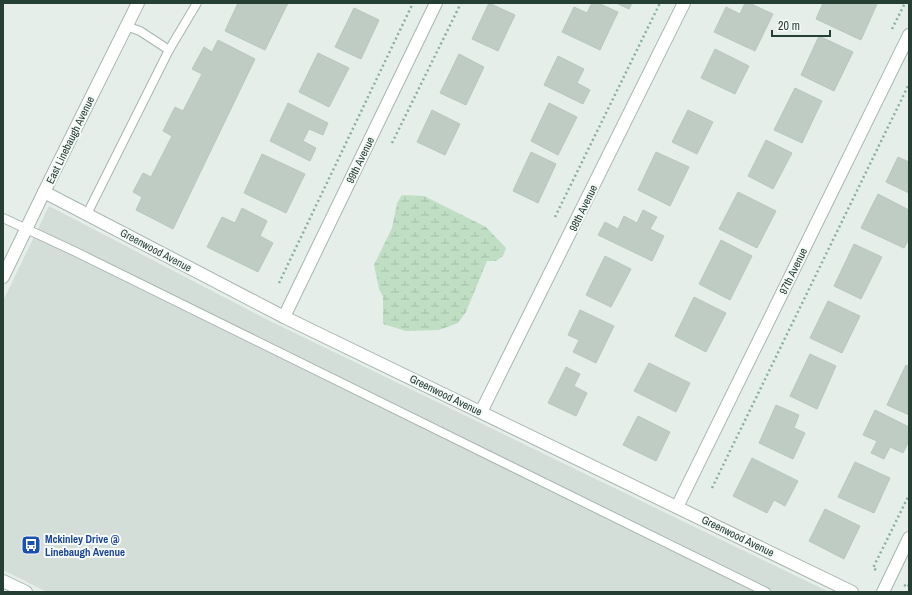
<svg xmlns="http://www.w3.org/2000/svg" width="912" height="595" font-family="'Archivo Narrow',sans-serif">
  <style>
    .built { fill: #d4ded8 }
    .wetland { fill: url(#wetland-marsh) }
    .building { fill: #beccc4; stroke: #b8c7bf }
    .lines { fill: none; stroke-linecap: round; stroke-linejoin: round }
    .service-casing { stroke: #a8b6af; stroke-width: 10 }
    .minor-casing { stroke: #a8b6af; stroke-width: 14 }
    .secondary-casing { stroke: #a4b9af; stroke-width: 14 }
    .path { stroke: #87b09e; stroke-width: 2.5; stroke-dasharray: 2 3; stroke-linecap: butt }
    .service { stroke: #fff; stroke-width: 8 }
    .minor { stroke: #fff; stroke-width: 12 }
    .secondary { stroke: #fff; stroke-width: 12 }
    .labels { text-anchor: middle; stroke-width: 4; stroke-linejoin: round; paint-order: stroke }
    .street-label { font-size: 11px; fill: #253f35; stroke: #f6faf8 }
    .transit-label { font-size: 11px; font-weight: bold; fill: #164399; stroke: #f6faf8; text-anchor: start }
  </style>
  <defs>
    <pattern id="wetland-marsh" width="20" height="14" patternUnits="userSpaceOnUse"><rect width="20" height="14" fill="#bfdec3"/><path d="M1 5h8M5 5V1M11 12h8M15 12V8" fill="none" stroke="#a4c0a8"/></pattern>
  </defs>
  <rect width="100%" height="100%" fill="#e5eee9"/>
  <path class="built" d="M49,206L270,321L829,592H47L3,570V301Z"/>
  <path class="wetland" d="M402,195L424,196L486,227L506,248L503,256L496,261H487L466,312L458,323L439,330L406,331L383,324V297L379,289L374,265L392,228L397,203Z"/>
  <g class="building">
    <path d="M238,3H288L265,50L225,31Z"/>
    <path d="M489,3L515,15L498,51L472,39Z"/>
    <path d="M592,3H598L618,12L600,50L562,32L574,7L587,13Z"/>
    <path d="M616,3H632L629,9Z"/>
    <path d="M745,3H749L773,14L755,51L714,32L726,7L740,14Z"/>
    <path d="M823,3H876L877,4L861,40L816,19Z"/>
    <path d="M354,8L379,20L361,59L335,47Z"/>
    <path d="M819,36L853,52L834,91L801,75Z"/>
    <path d="M218,40L255,59L173,229L136,210L142,197L133,192L143,173L151,177L172,136L163,131L175,107L183,111L202,74L192,69L204,47L212,52Z"/>
    <path d="M715,49L749,66L735,94L701,78Z"/>
    <path d="M318,53L349,68L329,107L299,92Z"/>
    <path d="M459,54L484,67L466,105L440,93Z"/>
    <path d="M558,56L584,69L577,83L590,90L583,104L544,85Z"/>
    <path d="M795,88L822,101L802,143L774,130Z"/>
    <path d="M288,103L328,123L323,135L309,129L303,141L316,148L310,161L270,141Z"/>
    <path d="M549,103L577,117L558,155L531,141Z"/>
    <path d="M432,110L460,124L445,155L417,142Z"/>
    <path d="M688,110L713,122L697,154L672,142Z"/>
    <path d="M766,140L792,153L773,189L748,176Z"/>
    <path d="M531,152L556,164L538,203L513,191Z"/>
    <path d="M656,152L689,167L670,206L638,190Z"/>
    <path d="M262,154L305,174L286,213L244,193Z"/>
    <path d="M898,157L909,162V193L886,182Z"/>
    <path d="M738,192L776,211L757,248L719,229Z"/>
    <path d="M878,194L909,210V239L904,248L861,228Z"/>
    <path d="M242,208L267,221L260,236L273,243L258,272L207,247L222,217L235,223Z"/>
    <path d="M643,210L657,217L650,229L664,236L652,261L598,235L605,222L618,229L624,216L637,223Z"/>
    <path d="M721,240L752,256L730,300L699,284Z"/>
    <path d="M854,244L882,257L861,299L834,286Z"/>
    <path d="M605,256L631,269L611,307L586,295Z"/>
    <path d="M694,297L726,313L706,352L675,336Z"/>
    <path d="M828,301L860,316L842,353L810,338Z"/>
    <path d="M580,310L614,326L596,363L573,352L579,340L568,335Z"/>
    <path d="M810,354L836,366L817,409L790,396Z"/>
    <path d="M649,363L690,383L676,412L634,391Z"/>
    <path d="M906,365L909,367V415L887,405Z"/>
    <path d="M566,367L580,374L574,386L587,393L576,416L548,403Z"/>
    <path d="M776,405L799,415L794,428L805,433L793,459L759,443Z"/>
    <path d="M875,410L909,427V441L903,453L890,447L884,459L871,453L877,441L863,435Z"/>
    <path d="M638,416L670,432L656,461L623,445Z"/>
    <path d="M752,458L798,481L785,506L774,500L767,513L733,496Z"/>
    <path d="M855,462L890,478L874,513L838,497Z"/>
    <path d="M825,509L860,526L844,559L809,541Z"/>
  </g>
  <g class="lines">
    <g class="service-casing">
      <g id="service">
        <path d="M126,26L140,31L169,50"/>
        <path d="M87,214L169,50L197,3"/>
        <path d="M3,218L76,252L766,592"/>
      </g>
    </g>
    <g class="minor-casing">
      <g id="minor">
        <path d="M44,192L284,317L852,592"/>
        <path d="M3,277L44,192L138,3"/>
        <path d="M284,317L436,3"/>
        <path d="M481,412L684,3"/>
        <path d="M677,507L909,35"/>
        <path d="M883,592L909,538"/>
      </g>
    </g>
    <g class="secondary-casing">
      <path id="secondary" d="M3,581L26,592"/>
    </g>
    <g class="path">
      <path d="M892,29L905,3"/>
      <path d="M392,143L461,3"/>
      <path d="M555,217L660,3"/>
      <path d="M279,283L413,3"/>
      <path d="M712,488L909,84"/>
      <path d="M876,570L873,568L909,495"/>
      <path d="M904,585L908,587L909,584"/>
    </g>
    <use href="#service" class="service"/>
    <use href="#minor" class="minor"/>
    <use href="#secondary" class="secondary"/>
  </g>
  <defs>
    <g id="bus-square" transform="scale(1)"><rect x="-9" y="-9" width="18" height="18" rx="4" fill="#1a4fb4" stroke="#f6faf8"/><path d="M-5-6H5V4H4V6H2V4H-2V6H-4V4H-5ZM-3.5-4V0h7V-4ZM-3.5 1.2v1.5H-2V1.2ZM2 1.2v1.5H3.5V1.2Z" fill="#fff"/></g>
  </defs>
  <g fill-rule="evenodd">
    <use href="#bus-square" x="31" y="545"/>
  </g>
  <g class="labels">
    <g class="street-label">
      <text transform="translate(70 140) rotate(-64)" y="4">East Linebaugh Avenue</text>
      <text transform="translate(360 160) rotate(-64)" y="4">99th Avenue</text>
      <text transform="translate(583 208) rotate(-64)" y="4">98th Avenue</text>
      <text transform="translate(156 250) rotate(28)" y="4">Greenwood Avenue</text>
      <text transform="translate(793 271) rotate(-64)" y="4">97th Avenue</text>
      <text transform="translate(446 395) rotate(26)" y="4">Greenwood Avenue</text>
      <text transform="translate(738 536) rotate(26)" y="4">Greenwood Avenue</text>
    </g>
    <g class="transit-label">
      <text x="45" y="543">Mckinley Drive @<tspan x="45" dy="13">Linebaugh Avenue</tspan></text>
    </g>
  </g>
  <rect width="912" height="595" fill="none" stroke="#253f35" stroke-width="8"/>
  <path d="M772 30v6h58v-6" fill="none" stroke="#253f35" stroke-width="2"/>
  <text x="778" y="30" font-size="12" fill="#253f35" stroke="#f6faf8" stroke-width="3" paint-order="stroke">20 m</text>
</svg>
